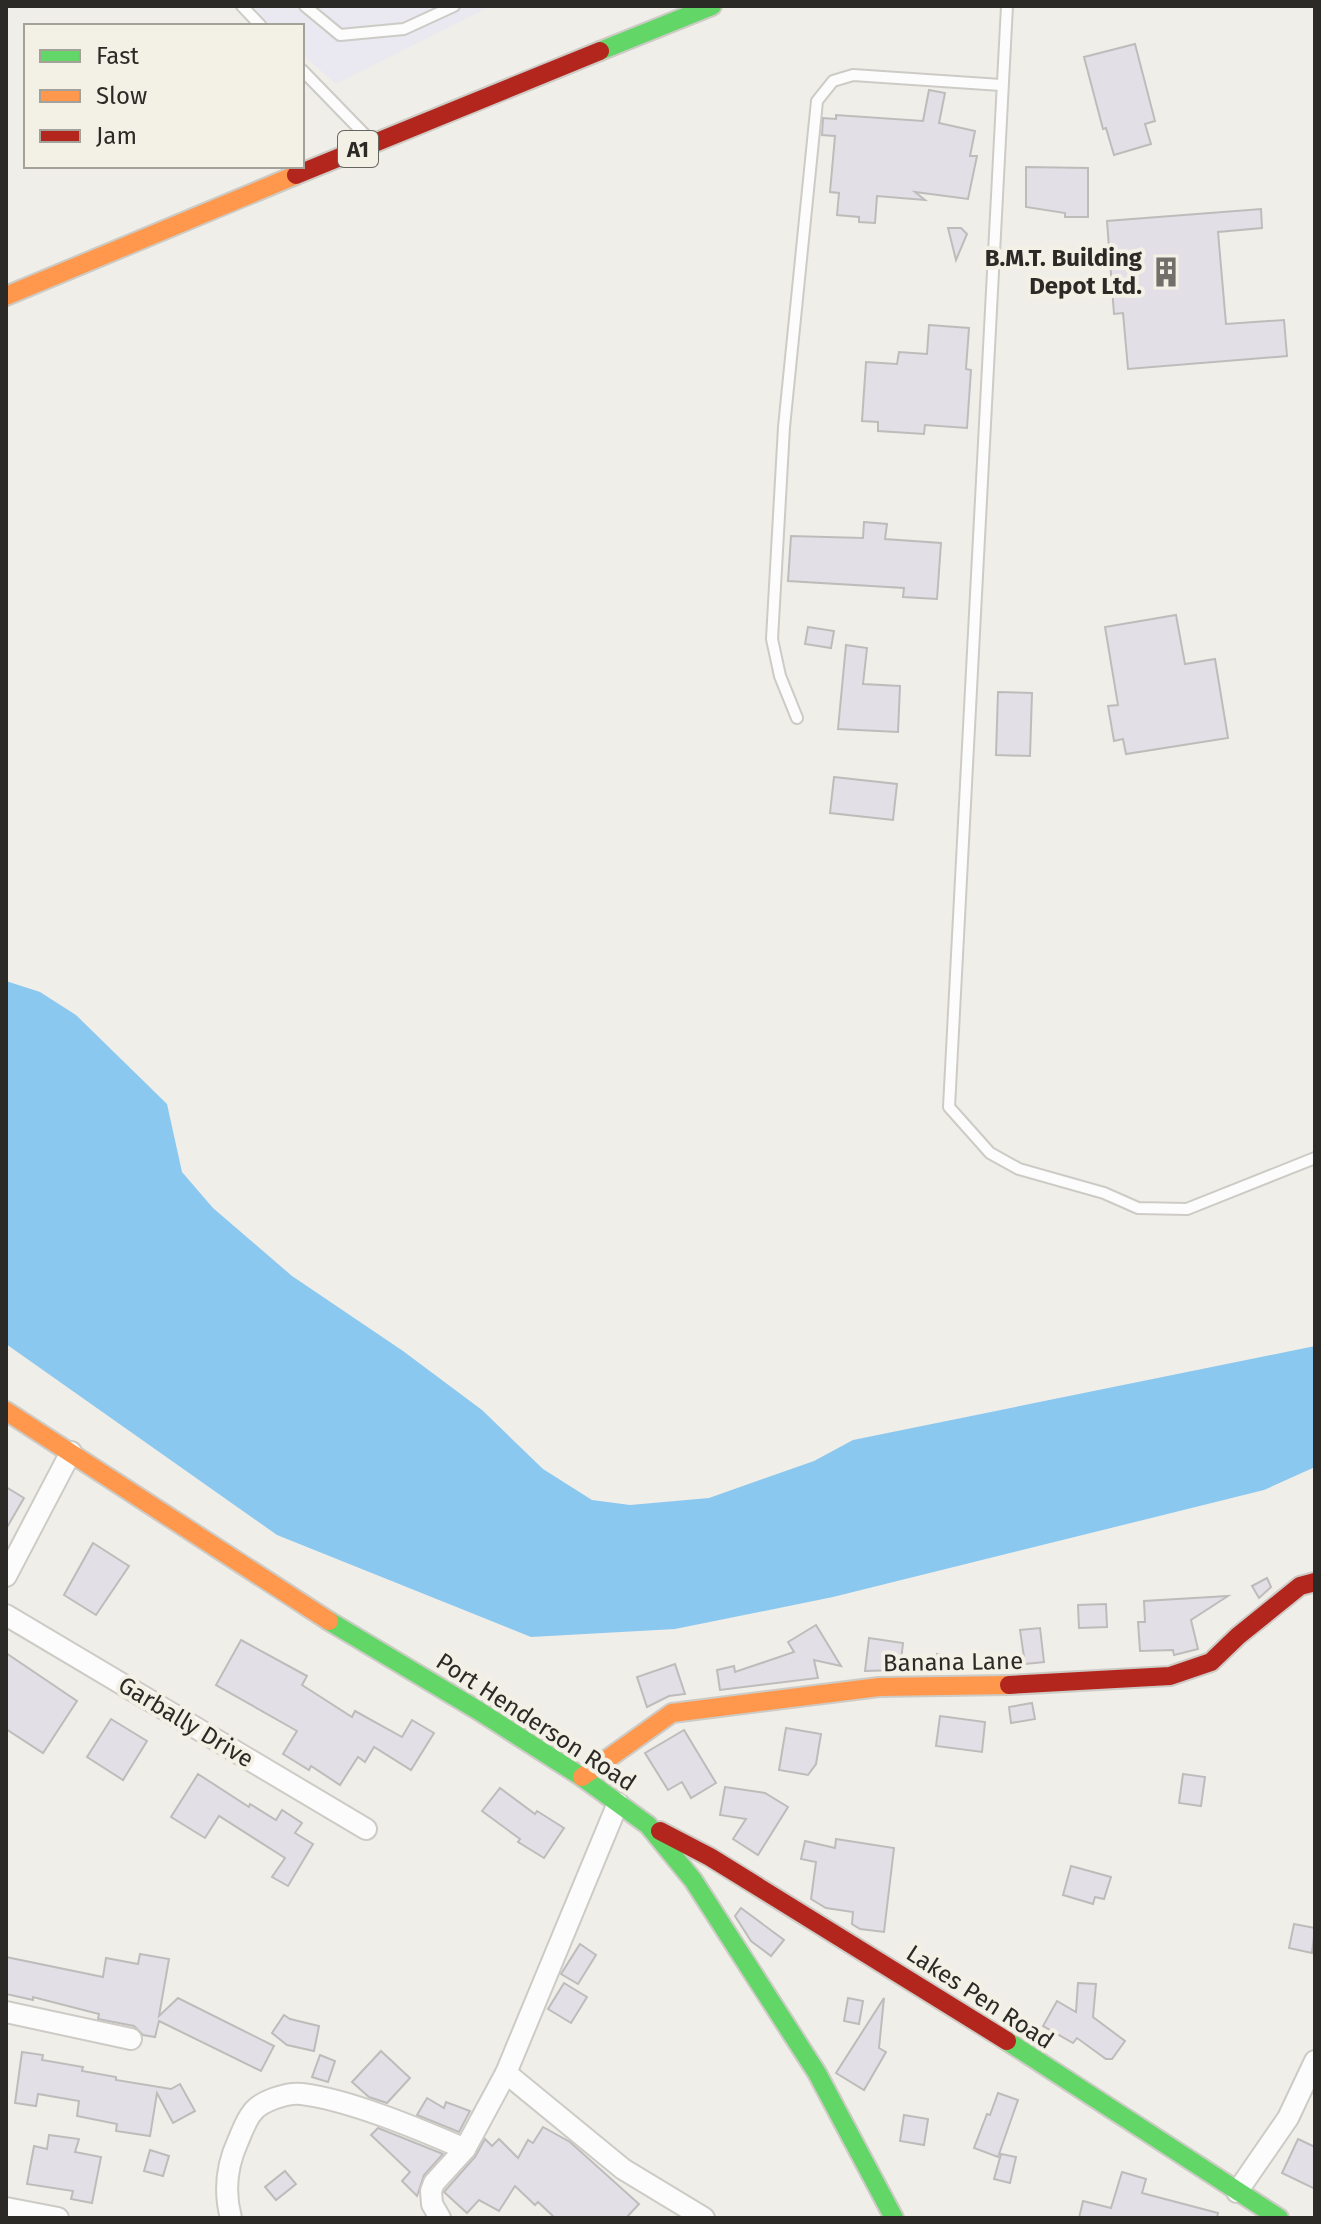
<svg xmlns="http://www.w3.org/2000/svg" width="1321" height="2224" font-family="'Fira Sans',sans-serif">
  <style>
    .industrial { fill: #eae8f1 }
    .water { fill: #8bc8f0 }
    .building { fill: #e2dfe6; stroke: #bebcbb; stroke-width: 2 }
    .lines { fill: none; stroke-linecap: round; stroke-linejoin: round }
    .lane-casing { stroke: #cdcbc6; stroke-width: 14 }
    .street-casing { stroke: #cdcbc6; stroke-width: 24 }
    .fast-casing { stroke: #cdcbc6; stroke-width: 22 }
    .slow-casing { stroke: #cdcbc6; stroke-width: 22 }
    .jam-casing { stroke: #cdcbc6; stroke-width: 22 }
    .lane { stroke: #fdfcfc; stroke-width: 10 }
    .street { stroke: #fdfcfc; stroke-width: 20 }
    .fast { stroke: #63d668; stroke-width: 18 }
    .slow { stroke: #ff974d; stroke-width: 18 }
    .jam { stroke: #b3261e; stroke-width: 18 }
    .labels { text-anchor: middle; stroke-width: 8; stroke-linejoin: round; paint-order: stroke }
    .shield { fill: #f3f0e5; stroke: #67655f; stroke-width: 2 }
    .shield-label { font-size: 22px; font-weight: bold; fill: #2b2a26 }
    .poi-label { font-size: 24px; font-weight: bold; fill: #2b2a26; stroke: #f3f0e5; text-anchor: end }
    .street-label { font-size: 24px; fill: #2b2a26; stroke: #f3f0e5 }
  </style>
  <rect width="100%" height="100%" fill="#f0eee8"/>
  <path class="industrial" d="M249,6H491L336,84L302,54V26H271Z"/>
  <path class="water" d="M6,981L40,992L76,1015L167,1104L182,1172L213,1208L292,1276L403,1351L482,1410L543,1469L592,1500L630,1505L709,1498L814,1461L853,1440L1315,1346V1467L1264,1490L833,1597L675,1629L531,1637L277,1535L6,1344Z"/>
  <g class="building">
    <path d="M1135,44L1155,121L1145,124L1151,144L1114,155L1106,128L1103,129L1084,57Z"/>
    <path d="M929,90L945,93L939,123L975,131L970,156H977L968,199L915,192L925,200L877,196L875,223L859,222V217L837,215L839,193L830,192L835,136L822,135L823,118L836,119V115L923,121Z"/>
    <path d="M1026,167L1088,168V217H1065V213L1026,207Z"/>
    <path d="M1261,209L1262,228L1218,232L1226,324L1284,320L1287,356L1128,369L1123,313L1114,314L1107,221Z"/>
    <path d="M948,228H961L967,234L956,260Z"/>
    <path d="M929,325L969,328L966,369L971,370L967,428L925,425L924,434L878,431V422L862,421L866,362L897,364L899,352L927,354Z"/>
    <path d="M864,522L887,524L885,539L941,543L937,599L903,597L904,588L788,581L791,536L863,538Z"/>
    <path d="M1176,615L1185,664L1215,659L1228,738L1126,754L1123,739L1114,741L1108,706L1118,705L1105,627Z"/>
    <path d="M808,627L834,631L831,648L805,644Z"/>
    <path d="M846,645L867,648L863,684L900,686L898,732L838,729Z"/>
    <path d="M998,692L1032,693L1030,756L996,755Z"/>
    <path d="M834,777L897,784L893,820L830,813Z"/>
    <path d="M6,1487L24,1498L6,1529Z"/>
    <path d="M93,1543L129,1566L96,1615L64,1595Z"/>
    <path d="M1267,1578L1271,1587L1259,1598L1252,1586Z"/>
    <path d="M1228,1596L1191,1620L1198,1649L1174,1655L1173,1650L1140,1651L1138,1622H1145L1144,1601Z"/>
    <path d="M1106,1604L1107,1627L1079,1628L1078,1605Z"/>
    <path d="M816,1625L841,1666L814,1660L818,1678L720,1690L717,1670L734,1666L735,1672L794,1652L788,1642Z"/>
    <path d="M1040,1628L1044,1662L1025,1664L1020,1630Z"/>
    <path d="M869,1638L903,1643L900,1670L865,1671Z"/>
    <path d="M241,1640L307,1676L302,1685L352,1717L355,1711L402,1737L412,1720L434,1733L411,1770L374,1747L365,1762L358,1757L340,1785L311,1766L309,1770L283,1754L297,1731L216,1685Z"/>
    <path d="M6,1653L77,1701L43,1753L6,1729Z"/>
    <path d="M937,1654L953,1657L952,1669H935Z"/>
    <path d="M675,1664L685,1694L669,1696L647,1707L637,1677Z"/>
    <path d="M1032,1703L1035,1719L1011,1723L1009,1707Z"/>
    <path d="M940,1716L985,1722L982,1752L936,1746Z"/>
    <path d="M111,1719L147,1741L123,1780L87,1757Z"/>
    <path d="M786,1728L821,1734L816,1764L808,1775L779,1770Z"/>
    <path d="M684,1730L716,1783L691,1798L682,1782L668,1790L645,1753Z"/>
    <path d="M198,1774L249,1807L250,1804L276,1820L282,1810L302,1823L295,1833L313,1844L288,1886L272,1877L285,1858L219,1816L205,1838L171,1817Z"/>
    <path d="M1183,1774L1205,1777L1201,1806L1179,1803Z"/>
    <path d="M725,1787L765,1793L788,1807L758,1855L733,1839L746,1819L720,1815Z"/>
    <path d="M500,1788L535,1814L537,1811L564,1828L544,1858L518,1842L520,1839L482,1811Z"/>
    <path d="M836,1839L894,1848L884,1932L860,1929L852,1924L853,1912L826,1908L811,1899L816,1862L801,1859L805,1841L835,1848Z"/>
    <path d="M1071,1866L1111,1877L1104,1899L1095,1897L1093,1904L1063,1895Z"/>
    <path d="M741,1908L784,1940L771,1956L751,1941L735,1916Z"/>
    <path d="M1294,1924L1315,1928L1312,1953L1289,1948Z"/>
    <path d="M580,1944L596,1955L578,1984L561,1974Z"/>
    <path d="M140,1954L169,1959L159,2016L178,1998L274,2046L261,2071L159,2021L155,2037L143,2035L134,2026L98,2019L99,2014L33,1997V2000L6,1994V1957L103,1977L106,1958L138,1964Z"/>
    <path d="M564,1983L587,1997L571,2023L548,2009Z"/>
    <path d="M1078,1983L1096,1984L1093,2017L1125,2041L1112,2059H1106L1077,2038L1073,2043L1043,2026L1057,2001L1076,2012Z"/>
    <path d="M848,1998L863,2001L859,2024L844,2021Z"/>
    <path d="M884,1998L879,2048L886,2052L864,2090L836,2073Z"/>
    <path d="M284,2015L290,2019L319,2026L314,2051L287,2045L272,2033Z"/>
    <path d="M381,2051L410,2078L387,2103L369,2097L352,2082Z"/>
    <path d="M22,2052L43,2055L42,2060L83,2067L82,2071L116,2077V2080L171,2089L180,2084L195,2111L173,2123L157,2093L150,2136L116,2131L117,2124L77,2116L79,2101L38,2094L36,2106L15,2103Z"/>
    <path d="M320,2055L335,2061L328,2082L312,2077Z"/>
    <path d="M998,2093L1018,2100L998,2157L974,2148L987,2114L990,2115Z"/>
    <path d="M427,2098L444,2108L446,2102L470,2111L459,2132L417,2115Z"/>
    <path d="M904,2115L928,2119L924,2145L900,2141Z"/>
    <path d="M543,2127L570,2142L639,2204L626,2218H555L538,2202L535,2205L515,2186L499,2211L479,2200L467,2213L444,2192L475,2157L485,2139L492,2146L499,2139L518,2158L528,2140L533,2143Z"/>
    <path d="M378,2128L443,2154L424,2175L417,2196L402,2181L410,2172L371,2135Z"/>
    <path d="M49,2135L79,2139L75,2152L101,2157L92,2203L71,2199L73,2191L27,2184L34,2146L47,2149Z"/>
    <path d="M1298,2139L1315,2147V2189L1282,2173Z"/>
    <path d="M150,2150L169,2156L163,2176L144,2171Z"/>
    <path d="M1001,2154L1016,2157L1010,2183L994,2179Z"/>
    <path d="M285,2171L296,2184L276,2200L265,2187Z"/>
    <path d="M1122,2172L1146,2179L1142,2193L1218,2213L1217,2218H1079L1083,2201L1111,2208Z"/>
  </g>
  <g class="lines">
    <g class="lane-casing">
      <g id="lane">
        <path d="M242,6L261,26"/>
        <path d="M305,6L340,35L404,29L454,6"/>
        <path d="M1007,6L949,1107L990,1153L1019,1169L1104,1193L1138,1208L1187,1209L1315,1158"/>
        <path d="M302,70L370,140"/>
        <path d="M797,718L780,676L772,639L784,427L817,101L833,81L853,75L1001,85"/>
      </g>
    </g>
    <g class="street-casing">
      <g id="street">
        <path d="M6,1576L71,1452"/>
        <path d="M6,1615L366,1829"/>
        <path d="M6,2012L131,2039"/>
        <path d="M506,2073L623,2169L704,2218"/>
        <path d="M1237,2192L1288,2118L1315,2061"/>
        <path d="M6,2208L58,2218"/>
        <path d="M231,2218C224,2192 227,2165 238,2141C242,2132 246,2120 252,2113C260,2101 288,2092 302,2094C350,2100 419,2129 465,2149"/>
        <path d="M440,2218L432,2204L431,2191L434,2183L465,2149L506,2073L618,1803"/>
      </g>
    </g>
    <g class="fast-casing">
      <g id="fast">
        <path d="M600,51L712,6"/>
        <path d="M329,1621L479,1711L582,1777L648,1825L693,1880L817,2073L894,2218"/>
        <path d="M1007,2041L1279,2218"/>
      </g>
    </g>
    <g class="slow-casing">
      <g id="slow">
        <path d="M6,296L296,175"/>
        <path d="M6,1411L329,1621"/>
        <path d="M582,1777L672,1713L879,1687L1009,1685"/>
      </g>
    </g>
    <g class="jam-casing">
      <g id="jam">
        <path d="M296,175L600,51"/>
        <path d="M1009,1685L1170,1676L1211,1662L1238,1636L1300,1586L1315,1582"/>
        <path d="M660,1831L710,1857L1007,2041"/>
      </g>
    </g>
    <use href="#lane" class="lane"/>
    <use href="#street" class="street"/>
    <use href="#fast" class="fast"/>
    <use href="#slow" class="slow"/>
    <use href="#jam" class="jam"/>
  </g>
  <defs>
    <g id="building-bare" transform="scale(2.4)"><path d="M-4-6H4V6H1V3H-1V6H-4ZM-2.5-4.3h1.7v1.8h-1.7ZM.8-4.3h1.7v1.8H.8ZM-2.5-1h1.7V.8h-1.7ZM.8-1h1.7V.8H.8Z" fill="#706f6a" stroke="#f3f0e5" stroke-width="2.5" paint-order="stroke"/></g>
  </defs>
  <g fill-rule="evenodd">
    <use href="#building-bare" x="1166" y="272"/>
  </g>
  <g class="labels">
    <rect class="shield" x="338" y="131" width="40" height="36" rx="6"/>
    <g class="shield-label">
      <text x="358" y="157">A1</text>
    </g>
    <g class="poi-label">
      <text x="1142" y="266">B.M.T. Building<tspan x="1142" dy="28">Depot Ltd.</tspan></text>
    </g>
    <g class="street-label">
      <text transform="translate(953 1662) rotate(-1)" y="8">Banana Lane</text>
      <text transform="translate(186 1722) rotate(31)" y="8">Garbally Drive</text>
      <text transform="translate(536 1722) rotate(33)" y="8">Port Henderson Road</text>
      <text transform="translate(980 1997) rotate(33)" y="8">Lakes Pen Road</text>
    </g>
  </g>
  <rect width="1321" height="2224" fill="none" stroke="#2b2a26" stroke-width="16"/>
  <rect x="24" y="24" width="280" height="144" fill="#f3f0e5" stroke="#a3a199" stroke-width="2"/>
  <rect x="40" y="50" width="40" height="12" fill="#63d668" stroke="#a3a199" stroke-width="2"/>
  <text x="96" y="64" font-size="24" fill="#2b2a26">Fast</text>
  <rect x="40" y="90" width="40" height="12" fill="#ff974d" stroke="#a3a199" stroke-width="2"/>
  <text x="96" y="104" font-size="24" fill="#2b2a26">Slow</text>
  <rect x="40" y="130" width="40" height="12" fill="#b3261e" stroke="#a3a199" stroke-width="2"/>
  <text x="96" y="144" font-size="24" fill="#2b2a26">Jam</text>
</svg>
